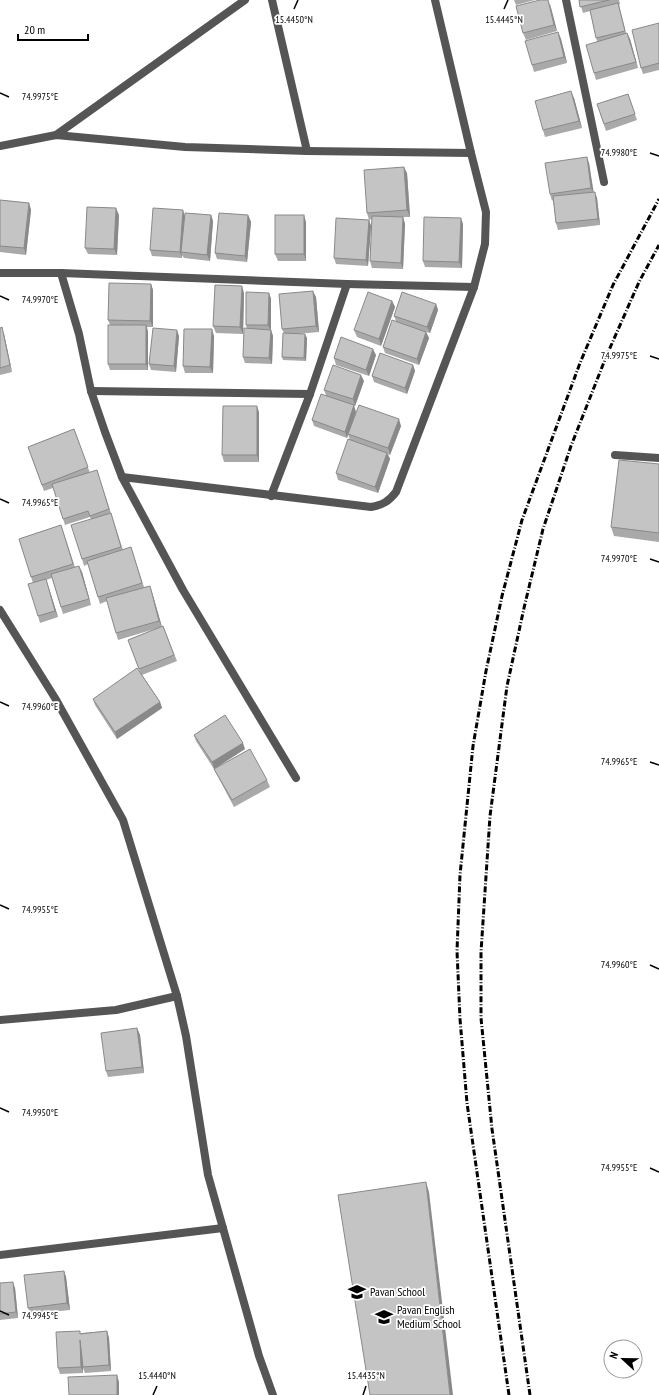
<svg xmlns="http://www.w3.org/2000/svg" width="659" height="1395" font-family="'PT Sans Narrow',sans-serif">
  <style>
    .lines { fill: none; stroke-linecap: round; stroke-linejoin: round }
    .minor { stroke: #555; stroke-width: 8 }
    .rail { stroke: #000; stroke-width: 3; stroke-dasharray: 6 2 1 2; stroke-linecap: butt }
    .wall { fill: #a9a9a9 }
    .shaded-wall { fill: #898989 }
    .building { fill: #c4c4c4; stroke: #898989 }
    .ticks { fill: none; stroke: #000; stroke-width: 1.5 }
    .labels { text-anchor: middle; stroke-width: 3.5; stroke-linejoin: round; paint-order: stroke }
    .poi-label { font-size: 12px; fill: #000; stroke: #fff; text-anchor: start }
    .ticks-label { font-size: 10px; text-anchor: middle; fill: #000; stroke: #fff; stroke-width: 3.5; stroke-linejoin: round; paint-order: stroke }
  </style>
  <rect width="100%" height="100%" fill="#fff"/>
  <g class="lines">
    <g class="minor">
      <path d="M272,0L307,151"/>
      <path d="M566,0L604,182"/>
      <path d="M56,135L245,0"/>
      <path d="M0,146L56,135L185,147L307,151L471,153L435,0"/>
      <path d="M0,273H61L347,284L474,287"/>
      <path d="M61,273L79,334L91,391L105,432L122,477"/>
      <path d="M91,391L310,394"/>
      <path d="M615,455L659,458"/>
      <path d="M271,496L310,394L347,284"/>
      <path d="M0,610L55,698L123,820L177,996L186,1036L208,1175L259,1356L273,1395"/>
      <path d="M296,778L183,590L122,477L371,507C383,505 389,501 396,492L474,287L485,244L486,212L471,153"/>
      <path d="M0,1020L116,1010L177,996"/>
      <path d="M0,1255L223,1228"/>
    </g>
    <g class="rail">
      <path d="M509,1395L467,1103L460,1019L457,951L460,875L473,746L486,671L502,596L522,520L580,363L613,285L659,199"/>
      <path d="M530,1395L492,1129L481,1018V952L490,816L507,686L524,608L543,529L571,446L606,357L639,282L659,245"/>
    </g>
  </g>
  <g class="wall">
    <path d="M514,0H535L516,5Z"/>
    <path d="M579,0H619L620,4L619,5L626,33H627L630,39L638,68L596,80L594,73L597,41L590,11L583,13Z"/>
    <path d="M550,4L557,31L526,40L523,33Z"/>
    <path d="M659,23V70L643,74L641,68Z"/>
    <path d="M558,32L561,39L567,63L534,72L532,65Z"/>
    <path d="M628,94L637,120L606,131L597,104Z"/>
    <path d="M574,98L582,128L545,137L543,130Z"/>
    <path d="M589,163L593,192L597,198L600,225L558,230L556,223L553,200L552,201L550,194Z"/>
    <path d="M407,173L410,217H403L405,224L403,269L372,268L370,261L372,219L369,220L367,213Z"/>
    <path d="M0,200L29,203L31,210L26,255L0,252Z"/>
    <path d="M119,215L117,255L88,254L85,248Z"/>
    <path d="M211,215L213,221L210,261L184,258L182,255V258L152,256L150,250L185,216Z"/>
    <path d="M248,215L251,222L247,262L217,259L215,253Z"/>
    <path d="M369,220L371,226L368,266L336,264L334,258Z"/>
    <path d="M306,222V261H278L275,254Z"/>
    <path d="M463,224L462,268L425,267L423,261Z"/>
    <path d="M151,284L153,290V327H147L148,332V370H110L108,364L110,325L108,320Z"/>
    <path d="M244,293L243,334L216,333L213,326Z"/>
    <path d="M269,293L271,299V330L273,336L272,364L245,363L243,357L247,329L246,325Z"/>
    <path d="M316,297L319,332L297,334L307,338L306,361L283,360L282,357L284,333L282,329Z"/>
    <path d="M392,301L395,307L381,346L357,337L354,330Z"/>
    <path d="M436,304L438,310L430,333L426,332L429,338L419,365L385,353L383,347L396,321L394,316Z"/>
    <path d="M0,328L4,334L12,372L0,375Z"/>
    <path d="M179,336L176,372L151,370L149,364Z"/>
    <path d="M214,336L213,373H185L183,366Z"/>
    <path d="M376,355L369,376L336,365L334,358Z"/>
    <path d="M413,365L415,371L407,394L374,382L372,376Z"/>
    <path d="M364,381L355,406H354L347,438L314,426L312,420L326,395L324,390Z"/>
    <path d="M259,412V462H224L222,455Z"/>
    <path d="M401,426L390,455L388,454L390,459L378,493L338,480L336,473L350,440L348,434Z"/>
    <path d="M74,429L90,473L97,470L123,550L131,547L144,587L150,586L162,627L163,626L177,661L142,675L160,702L162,708L117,739L95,705L93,699L140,672L128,640L158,628L118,640L107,601L100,604L88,564L84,566L82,559L91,519L90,517L65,525L53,488L44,491L28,447Z"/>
    <path d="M659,464V542L614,536L611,527Z"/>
    <path d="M61,525L75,567L82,572L91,605L63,614L52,578L46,580L58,617L40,623L38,616L33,583L19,539Z"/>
    <path d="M194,735L245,749L214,769L267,780L270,787L234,807L217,775L214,769L196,741Z"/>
    <path d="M137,1028L140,1035L144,1073L108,1077L106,1071Z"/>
    <path d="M64,1271L66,1277L70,1310L31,1314L28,1308Z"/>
    <path d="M0,1283L15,1288L18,1318L0,1320Z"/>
    <path d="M107,1331L109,1338L111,1371L85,1373L83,1368V1373L60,1374L58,1368L81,1333Z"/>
  </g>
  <g class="shaded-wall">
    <path d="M549,0L550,4L557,31L554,25Z"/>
    <path d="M558,32L561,39L567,63L564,57Z"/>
    <path d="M627,33L630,39L638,68L636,62Z"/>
    <path d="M571,91L574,98L582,128L579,121Z"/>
    <path d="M587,157L589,163L594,194L591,188Z"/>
    <path d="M404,167L407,173L410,217L407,210Z"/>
    <path d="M595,192L597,198L600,225L598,219Z"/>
    <path d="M29,203L31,210L26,255L24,248Z"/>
    <path d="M116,208L119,215L117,255L114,249Z"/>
    <path d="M183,210L185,217L181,252L182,255V258L180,252Z"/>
    <path d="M211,215L213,221L210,261L207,255Z"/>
    <path d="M248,215L251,222L247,262L245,256Z"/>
    <path d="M304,215L306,222V261L304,254Z"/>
    <path d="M403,217L405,224L403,269L401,263Z"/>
    <path d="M461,218L463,224L462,268L459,262Z"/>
    <path d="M369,220L371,226L368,266L366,260Z"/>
    <path d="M151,284L153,290V327L150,321Z"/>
    <path d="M242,286L244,293L243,334L240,327Z"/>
    <path d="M313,291L316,297L319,332L316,326Z"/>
    <path d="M269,293L271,299V332L268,325Z"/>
    <path d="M392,301L395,307L381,346L379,339Z"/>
    <path d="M436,304L438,310L430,333L427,327Z"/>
    <path d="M146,325L148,332V370L146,364Z"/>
    <path d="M2,327L4,334L12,372L10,365Z"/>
    <path d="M212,329L214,336L213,373L210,367Z"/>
    <path d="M177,330L179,336L176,372L174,366Z"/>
    <path d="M271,330L273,336L272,364L269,358Z"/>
    <path d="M426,332L429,338L419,365L417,359Z"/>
    <path d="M305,334L307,338L306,361L304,358Z"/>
    <path d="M373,349L376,355L369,376L366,370Z"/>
    <path d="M413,365L415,371L407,394L405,388Z"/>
    <path d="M361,375L364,381L355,406L353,399Z"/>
    <path d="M354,405L356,412L347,438L345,432Z"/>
    <path d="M257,406L259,412V462L257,455Z"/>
    <path d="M399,419L401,426L390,455L388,448Z"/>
    <path d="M387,453L390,459L378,493L375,487Z"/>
    <path d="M79,566L82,572L91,605L89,599Z"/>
    <path d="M46,579L48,585L58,617L55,611Z"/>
    <path d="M150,586L152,592L162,627L159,621Z"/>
    <path d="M160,702L162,708L117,739L115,732Z"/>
    <path d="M243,743L245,749L214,769L212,762Z"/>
    <path d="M137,1028L140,1035L144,1073L142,1067Z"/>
    <path d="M426,1182L429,1192L453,1395H450Z"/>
    <path d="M64,1271L66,1277L70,1310L67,1303Z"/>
    <path d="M13,1282L15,1288L18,1318L16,1312Z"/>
    <path d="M107,1331L109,1338L111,1371L109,1365Z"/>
    <path d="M80,1340L82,1346L83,1373L81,1367Z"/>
    <path d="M117,1375L119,1382V1395H117Z"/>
  </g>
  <g class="building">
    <path d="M540,0H548L554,25L523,33L516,6Z"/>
    <path d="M579,0H609L580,7Z"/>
    <path d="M618,3L625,31L596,38L590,10Z"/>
    <path d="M659,23V63L641,68L632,30Z"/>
    <path d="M558,32L564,57L532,65L525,41Z"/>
    <path d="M627,33L636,62L594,73L586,45Z"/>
    <path d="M571,91L579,121L543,130L535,101Z"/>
    <path d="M628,94L635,114L604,124L597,104Z"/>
    <path d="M587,157L591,188L550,194L545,163Z"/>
    <path d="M404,167L407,210L367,213L364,170Z"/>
    <path d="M595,192L598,219L556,223L553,196Z"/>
    <path d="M0,200L29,203L24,248L0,246Z"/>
    <path d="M87,207L116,208L114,249L85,248Z"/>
    <path d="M153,208L183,210L180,252L150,250Z"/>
    <path d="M185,213L211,215L207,255L181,252Z"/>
    <path d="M219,213L248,215L245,256L215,253Z"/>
    <rect x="275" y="215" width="29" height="39"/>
    <path d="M372,216L403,217L401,263L370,261Z"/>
    <path d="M424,217L461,218L459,262L423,261Z"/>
    <path d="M336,218L369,220L366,260L334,258Z"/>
    <path d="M109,283L151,284L150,321L108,320Z"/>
    <path d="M215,285L242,286L240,327L213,326Z"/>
    <path d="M313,291L316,326L282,329L279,294Z"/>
    <path d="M246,292L269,293L268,325H246Z"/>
    <path d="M368,292L392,301L379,339L354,330Z"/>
    <path d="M402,292L436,304L427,327L394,316Z"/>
    <path d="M392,320L426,332L417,359L383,347Z"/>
    <rect x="108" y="325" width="38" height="39"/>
    <path d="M2,327L10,365L0,368V328Z"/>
    <path d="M153,328L177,330L174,366L149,364Z"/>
    <path d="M244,328L271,330L269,358L243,357Z"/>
    <path d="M184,329H212L210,367L183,366Z"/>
    <path d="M283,333L305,334L304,358L282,357Z"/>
    <path d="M341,337L373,349L366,370L334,358Z"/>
    <path d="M380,353L413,365L405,388L372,376Z"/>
    <path d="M333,365L361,375L353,399L324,390Z"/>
    <path d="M321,394L354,405L345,432L312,420Z"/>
    <path d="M359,405L399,419L388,448L348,434Z"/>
    <path d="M223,406H257V455H222Z"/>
    <path d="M74,429L88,467L42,485L28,447Z"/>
    <path d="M348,439L387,453L375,487L336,473Z"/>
    <path d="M619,460L659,464V533L611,527Z"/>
    <path d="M97,470L109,509L90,516L88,511L63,519L52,484Z"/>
    <path d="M111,513L121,547L82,559L71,525Z"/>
    <path d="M61,525L73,564L31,577L19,539Z"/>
    <path d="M131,547L142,583L98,597L87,561Z"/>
    <path d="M79,566L89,599L61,607L51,574Z"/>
    <path d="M46,579L55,611L38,616L28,584Z"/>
    <path d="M150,586L159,621L116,633L106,598Z"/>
    <path d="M163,626L174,655L139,669L128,640Z"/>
    <path d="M137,668L160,702L115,732L93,699Z"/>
    <path d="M225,715L243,743L212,762L194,735Z"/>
    <path d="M250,749L267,780L232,800L214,769Z"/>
    <path d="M137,1028L142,1067L106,1071L101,1033Z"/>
    <path d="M426,1182L450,1395H370L338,1195Z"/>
    <path d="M64,1271L67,1303L28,1308L24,1275Z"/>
    <path d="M13,1282L16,1312L0,1314V1283Z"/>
    <path d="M80,1331V1334L107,1331L109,1365L83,1367L80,1340L81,1367L58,1368L56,1332Z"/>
    <path d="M117,1375V1395H69L68,1377Z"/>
  </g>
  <path class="ticks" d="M294,9L298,0M504,9L508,0M0,93L9,97M650,153L659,156M0,296L9,300M650,356L659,359M0,499L9,503M650,559L659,562M0,702L9,706M650,762L659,765M0,905L9,909M650,965L659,969M0,1108L9,1112M650,1168L659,1172M0,1311L9,1315M153,1395L157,1386M363,1395L366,1386"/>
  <defs>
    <g id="school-bare" transform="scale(1.38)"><path d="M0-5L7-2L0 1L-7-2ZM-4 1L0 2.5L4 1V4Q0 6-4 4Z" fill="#000" stroke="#fff" stroke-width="2.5" paint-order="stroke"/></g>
  </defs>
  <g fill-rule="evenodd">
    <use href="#school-bare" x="357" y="1292"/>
    <use href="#school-bare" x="384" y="1317"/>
  </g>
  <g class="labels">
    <g class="poi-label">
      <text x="370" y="1296">Pavan School</text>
      <text x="397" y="1314">Pavan English<tspan x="397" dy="14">Medium School</tspan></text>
    </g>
  </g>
  <g class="ticks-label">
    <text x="504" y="23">15.4445°N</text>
    <text x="294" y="23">15.4450°N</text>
    <text x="40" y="100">74.9975°E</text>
    <text x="619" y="156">74.9980°E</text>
    <text x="40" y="303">74.9970°E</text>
    <text x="619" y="359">74.9975°E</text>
    <text x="40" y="506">74.9965°E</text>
    <text x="619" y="562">74.9970°E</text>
    <text x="40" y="710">74.9960°E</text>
    <text x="619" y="765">74.9965°E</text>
    <text x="40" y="913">74.9955°E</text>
    <text x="619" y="968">74.9960°E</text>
    <text x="40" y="1116">74.9950°E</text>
    <text x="619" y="1171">74.9955°E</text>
    <text x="40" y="1319">74.9945°E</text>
    <text x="157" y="1379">15.4440°N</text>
    <text x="366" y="1379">15.4435°N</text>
  </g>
  <g transform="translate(623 1359) rotate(292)"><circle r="19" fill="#ffffff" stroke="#999999"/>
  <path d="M0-3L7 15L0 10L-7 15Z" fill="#000000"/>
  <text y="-6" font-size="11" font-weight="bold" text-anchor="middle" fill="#000000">N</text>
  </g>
  <path d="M18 34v6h70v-6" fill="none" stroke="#000000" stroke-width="2"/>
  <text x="24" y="34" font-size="12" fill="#000000" stroke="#ffffff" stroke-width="3" paint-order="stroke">20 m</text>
</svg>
